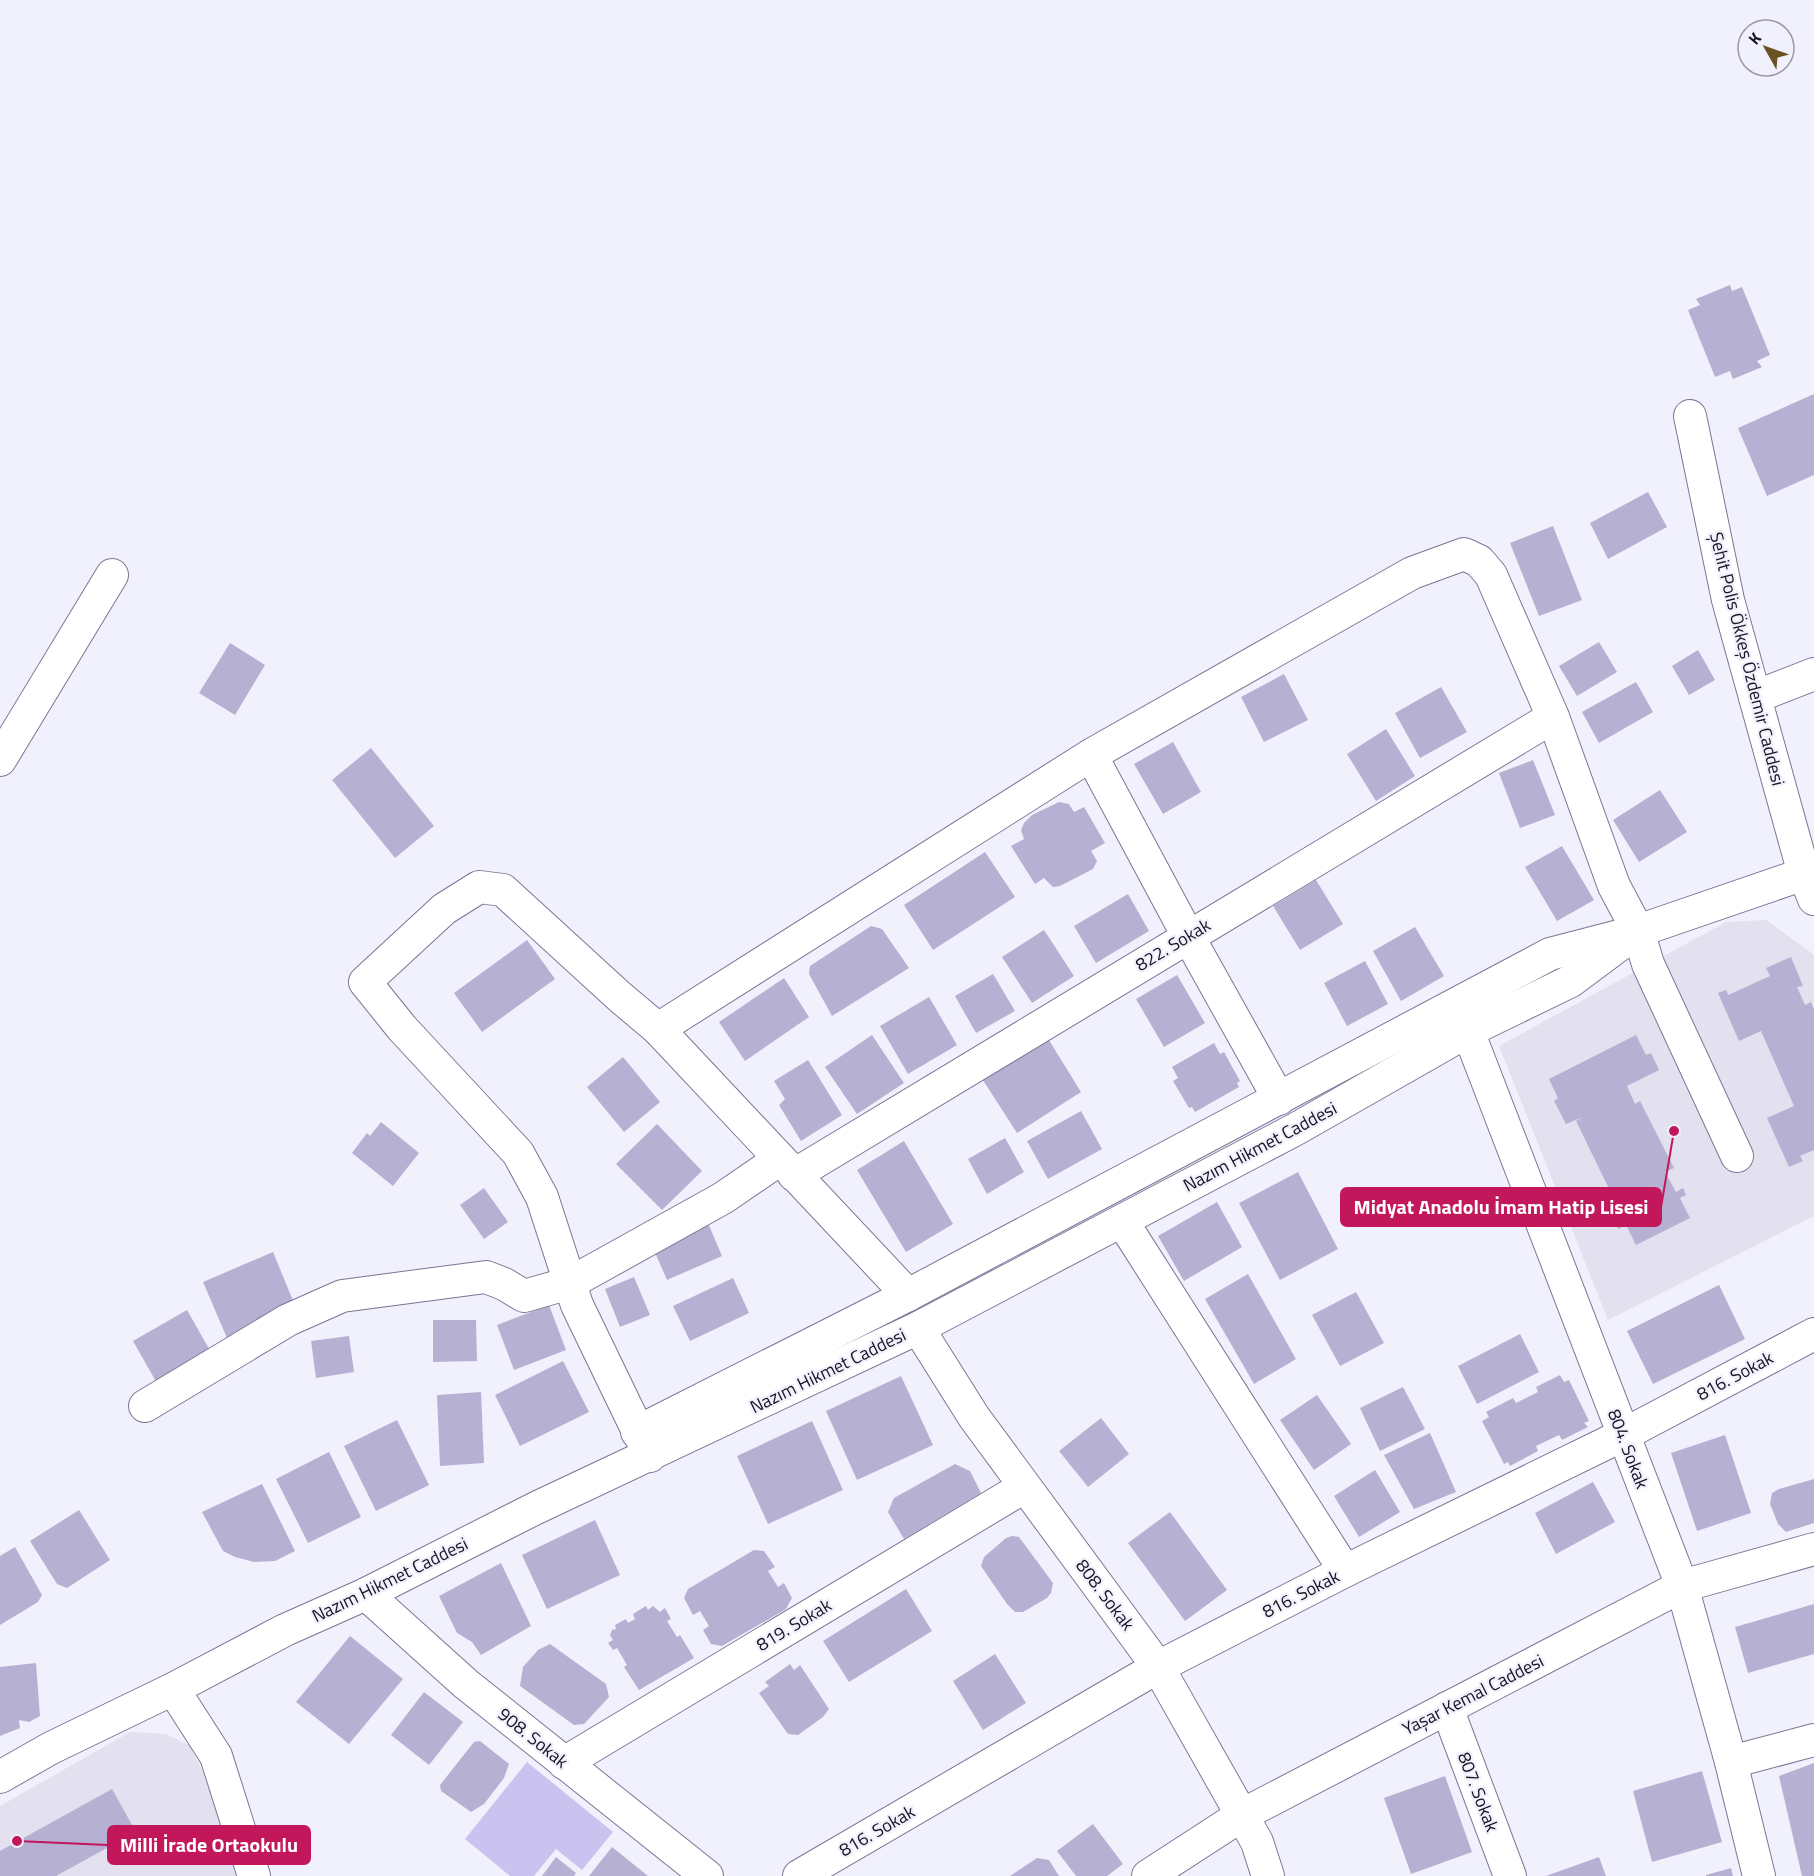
<svg xmlns="http://www.w3.org/2000/svg" width="1814" height="1876" font-family="'Titillium Web',sans-serif">
  <style>
    .built { fill: #e3e0f0 }
    .green { fill: #cac3ef }
    .building { fill: #b6b1d2 }
    .lines { fill: none; stroke-linecap: round; stroke-linejoin: round }
    .minor-casing { stroke: #7b7694; stroke-width: 34 }
    .minor { stroke: #fff; stroke-width: 32 }
    .labels { text-anchor: middle; stroke-width: 4.5; stroke-linejoin: round; paint-order: stroke }
    .street-label { font-size: 18px; fill: #171521; stroke: #f1f0fd }
    .leader { fill: none; stroke: #c2185b; stroke-width: 2 }
    .callout-dot { fill: #c2185b; stroke: #f1f0fd; stroke-width: 2 }
    .callout { fill: #c2185b; stroke: #c2185b; stroke-width: 2 }
    .callout-label { font-size: 20px; text-anchor: middle; font-weight: bold; fill: #fff }
  </style>
  <rect width="100%" height="100%" fill="#f1f0fd"/>
  <g class="built">
    <path d="M1766,920L1813,954L1814,957V1216L1608,1320L1499,1046L1726,922Z"/>
    <path d="M130,1732L166,1734L189,1745L202,1770L240,1876H0V1806Z"/>
  </g>
  <path class="green" d="M527,1762L613,1832L582,1870L556,1849L534,1876H510L465,1839Z"/>
  <g class="building">
    <path d="M1730,285L1732,291L1742,287L1770,355L1757,361L1762,367L1733,379L1730,371L1715,377L1688,310L1700,305L1696,299Z"/>
    <path d="M1814,394V475L1767,496L1738,428Z"/>
    <path d="M1648,492L1667,527L1608,559L1590,523Z"/>
    <path d="M1553,526L1582,600L1539,616L1510,543Z"/>
    <path d="M1599,642L1617,672L1577,696L1559,666Z"/>
    <path d="M230,643L265,665L235,715L199,693Z"/>
    <path d="M1698,650L1715,680L1689,695L1672,666Z"/>
    <path d="M1284,674L1308,720L1264,742L1241,697Z"/>
    <path d="M1636,682L1653,712L1599,743L1582,712Z"/>
    <path d="M1441,687L1467,732L1420,758L1395,713Z"/>
    <path d="M1386,729L1415,776L1376,801L1347,754Z"/>
    <path d="M1173,742L1201,792L1163,814L1134,764Z"/>
    <path d="M371,748L434,826L395,858L332,780Z"/>
    <path d="M1533,760L1555,815L1520,828L1499,773Z"/>
    <path d="M1660,790L1687,832L1639,862L1613,820Z"/>
    <path d="M1059,802L1069,804L1074,812L1084,807L1105,843L1091,851L1097,861L1093,869L1060,886L1053,887L1044,878L1035,884L1011,846L1024,839L1021,830L1024,823L1032,815Z"/>
    <path d="M1562,846L1594,900L1557,921L1525,867Z"/>
    <path d="M985,852L1015,897L933,950L904,905Z"/>
    <path d="M1316,880L1343,924L1300,950L1273,906Z"/>
    <path d="M1128,894L1149,931L1096,963L1074,926Z"/>
    <path d="M871,926L882,929L909,968L832,1016L809,974L810,966Z"/>
    <path d="M1415,927L1444,976L1401,1001L1373,951Z"/>
    <path d="M1044,930L1074,976L1032,1003L1002,957Z"/>
    <path d="M527,940L555,979L482,1032L454,993Z"/>
    <path d="M1791,957L1803,986L1797,987L1805,1005L1811,1002L1814,1010V1150L1800,1156L1803,1161L1789,1167L1767,1118L1794,1106L1761,1031L1739,1041L1718,993L1726,990L1728,995L1770,976L1766,968Z"/>
    <path d="M1365,961L1388,1004L1347,1026L1324,983Z"/>
    <path d="M993,974L1015,1011L976,1033L955,996Z"/>
    <path d="M1177,975L1205,1023L1164,1047L1136,999Z"/>
    <path d="M784,978L809,1017L745,1061L719,1022Z"/>
    <path d="M929,997L957,1045L908,1074L880,1026Z"/>
    <path d="M1044,1032L1081,1092L1017,1133L979,1074Z"/>
    <path d="M872,1035L904,1083L857,1114L825,1067Z"/>
    <path d="M1636,1035L1646,1055L1651,1053L1659,1070L1627,1086L1635,1104L1640,1101L1674,1168L1665,1172L1676,1192L1683,1188L1686,1195L1680,1198L1690,1218L1636,1245L1626,1225L1618,1229L1609,1210L1625,1202L1623,1197L1615,1201L1576,1121L1583,1117L1566,1124L1554,1101L1558,1098L1549,1079Z"/>
    <path d="M1214,1043L1220,1054L1224,1052L1240,1081L1237,1083L1239,1087L1195,1112L1192,1107L1189,1108L1173,1081L1178,1078L1172,1067Z"/>
    <path d="M623,1057L660,1102L624,1132L587,1087Z"/>
    <path d="M808,1060L842,1115L801,1141L779,1105L785,1099L774,1081Z"/>
    <path d="M1081,1111L1102,1149L1048,1179L1027,1141Z"/>
    <path d="M381,1122L419,1153L393,1186L352,1153L367,1133L370,1136Z"/>
    <path d="M657,1124L702,1171L662,1210L616,1164Z"/>
    <path d="M1005,1138L1024,1172L987,1194L968,1159Z"/>
    <path d="M904,1141L953,1224L906,1252L857,1170Z"/>
    <path d="M1298,1172L1338,1249L1280,1280L1239,1203Z"/>
    <path d="M484,1188L508,1222L484,1239L460,1205Z"/>
    <path d="M1217,1202L1242,1247L1184,1281L1158,1236Z"/>
    <path d="M708,1223L722,1256L667,1280L653,1248Z"/>
    <path d="M273,1252L296,1308L227,1338L203,1282Z"/>
    <path d="M1248,1274L1296,1359L1254,1384L1205,1299Z"/>
    <path d="M634,1277L650,1315L620,1327L605,1289Z"/>
    <path d="M733,1278L749,1313L690,1341L673,1306Z"/>
    <path d="M1719,1285L1745,1339L1653,1384L1627,1331Z"/>
    <path d="M1356,1292L1384,1343L1340,1366L1312,1315Z"/>
    <path d="M549,1305L566,1350L514,1370L497,1325Z"/>
    <path d="M187,1310L212,1354L158,1385L133,1341Z"/>
    <path d="M433,1320H476L477,1361L433,1362Z"/>
    <path d="M1520,1334L1539,1372L1477,1404L1458,1366Z"/>
    <path d="M349,1336L354,1372L316,1378L311,1341Z"/>
    <path d="M563,1361L589,1412L520,1446L495,1395Z"/>
    <path d="M1560,1375L1564,1382L1569,1380L1589,1421L1584,1423L1588,1427L1562,1440L1559,1435L1536,1446L1538,1451L1510,1466L1508,1462L1504,1464L1482,1421L1489,1417L1486,1412L1513,1398L1516,1403L1538,1392L1536,1387Z"/>
    <path d="M901,1376L933,1445L857,1480L826,1411Z"/>
    <path d="M1403,1387L1425,1429L1380,1451L1360,1408Z"/>
    <path d="M481,1392L484,1463L440,1466L437,1395Z"/>
    <path d="M1317,1395L1351,1444L1314,1470L1280,1420Z"/>
    <path d="M1101,1418L1129,1454L1088,1487L1059,1451Z"/>
    <path d="M397,1420L429,1485L376,1511L344,1446Z"/>
    <path d="M812,1421L843,1490L768,1524L737,1456Z"/>
    <path d="M1430,1433L1456,1492L1414,1509L1384,1455Z"/>
    <path d="M1725,1435L1751,1513L1697,1531L1671,1453Z"/>
    <path d="M329,1452L361,1517L308,1543L276,1479Z"/>
    <path d="M955,1464L970,1471L981,1493L904,1539L888,1512L894,1498Z"/>
    <path d="M1375,1470L1400,1512L1359,1537L1334,1496Z"/>
    <path d="M1814,1479V1523L1786,1532L1778,1524L1770,1504L1772,1493L1779,1489Z"/>
    <path d="M1593,1482L1615,1522L1556,1554L1535,1513Z"/>
    <path d="M262,1484L295,1551L275,1561L254,1562L235,1557L223,1551L202,1512Z"/>
    <path d="M79,1510L110,1560L67,1588L57,1584L30,1541Z"/>
    <path d="M1170,1512L1227,1590L1185,1621L1128,1543Z"/>
    <path d="M595,1520L620,1575L547,1609L522,1555Z"/>
    <path d="M1012,1536L1019,1537L1053,1583L1051,1593L1047,1598L1023,1612H1015L1007,1604L981,1566L984,1557L1006,1538Z"/>
    <path d="M15,1547L42,1595L38,1602L0,1625V1556Z"/>
    <path d="M754,1550L764,1551L775,1567L768,1571L778,1587L784,1583L792,1598L786,1609L722,1646L711,1644L703,1630L709,1626L700,1611L693,1615L684,1598L688,1589Z"/>
    <path d="M501,1563L531,1626L481,1655L472,1642L457,1633L439,1596Z"/>
    <path d="M906,1589L932,1631L849,1682L823,1641Z"/>
    <path d="M1814,1604V1654L1748,1673L1735,1627Z"/>
    <path d="M646,1606L648,1610L653,1606L660,1612L665,1608L671,1619L667,1621L677,1637L680,1635L694,1658L639,1690L624,1667L627,1665L617,1648L613,1650L608,1643L613,1640L610,1635L612,1630L616,1629L615,1625L626,1619L628,1623L635,1619L633,1614Z"/>
    <path d="M350,1636L403,1679L349,1744L296,1702Z"/>
    <path d="M550,1644L606,1684L609,1697L584,1724L574,1725L520,1686L523,1667L538,1650Z"/>
    <path d="M995,1654L1026,1703L983,1730L953,1681Z"/>
    <path d="M36,1663L40,1716L29,1722L19,1720L20,1728L0,1736V1667Z"/>
    <path d="M790,1664L794,1670L800,1665L829,1709L823,1717L798,1735L788,1734L759,1693L769,1686L765,1682Z"/>
    <path d="M424,1692L463,1722L429,1765L391,1735Z"/>
    <path d="M480,1741L509,1764L504,1778L484,1804L471,1812L441,1791L440,1785L474,1742Z"/>
    <path d="M1814,1763V1876H1802L1779,1776Z"/>
    <path d="M1702,1771L1722,1842L1652,1862L1633,1791Z"/>
    <path d="M1445,1776L1472,1852L1411,1874L1384,1798Z"/>
    <path d="M112,1789L136,1832L56,1876H0V1851Z"/>
    <path d="M1093,1824L1123,1864L1107,1876H1076L1057,1851Z"/>
    <path d="M612,1847L648,1876H589Z"/>
    <path d="M556,1857L576,1873L574,1876H542Z"/>
    <path d="M1599,1857L1606,1876H1546Z"/>
    <path d="M1037,1858L1049,1860L1059,1876H1010Z"/>
    <path d="M1731,1868L1733,1876H1706V1875Z"/>
  </g>
  <g class="lines">
    <g class="minor-casing">
      <g id="minor">
        <path d="M1690,416L1728,600L1804,874L1814,899"/>
        <path d="M1755,697L1814,674"/>
        <path d="M1091,755L1188,936L1279,1099"/>
        <path d="M0,760L112,575"/>
        <path d="M658,1029L1091,755L1412,573L1464,554L1479,561L1491,575L1553,717L1614,886L1638,931L1648,964L1737,1156"/>
        <path d="M1468,1031L1682,1586L1731,1762L1759,1876"/>
        <path d="M794,1175L1553,717"/>
        <path d="M1122,1221L1345,1571"/>
        <path d="M918,1328L974,1417L1158,1667L1257,1842L1268,1876"/>
        <path d="M145,1406L288,1320L342,1296L486,1277L504,1284L524,1296L570,1283L723,1198L780,1159"/>
        <path d="M637,1432L908,1295L1550,954L1623,935"/>
        <path d="M650,1456L577,1305L542,1197L518,1153L402,1028L365,982L444,909L479,887L503,890L620,997L658,1029L908,1295"/>
        <path d="M366,1594L466,1684L707,1876"/>
        <path d="M173,1689L216,1756L254,1876"/>
        <path d="M1447,1708L1510,1876"/>
        <path d="M1731,1762L1814,1740"/>
        <path d="M564,1763L1024,1487"/>
        <path d="M0,1777L51,1748L173,1689L285,1630L366,1594L536,1508L918,1328L1296,1129L1468,1031L1571,981L1638,931L1804,874L1814,869"/>
        <path d="M799,1876L1158,1667L1345,1571L1623,1435L1814,1334"/>
        <path d="M1148,1876L1242,1815L1682,1586L1814,1549"/>
      </g>
    </g>
    <use href="#minor" class="minor"/>
  </g>
  <g class="labels">
    <g class="street-label">
      <text transform="translate(1747 659) rotate(76)" y="6">Şehit Polis Ökkeş Özdemir Caddesi</text>
      <text transform="translate(1173 945) rotate(-31)" y="6">822. Sokak</text>
      <text transform="translate(1260 1147) rotate(-28)" y="6">Nazım Hikmet Caddesi</text>
      <text transform="translate(828 1371) rotate(-26)" y="6">Nazım Hikmet Caddesi</text>
      <text transform="translate(1735 1376) rotate(-28)" y="6">816. Sokak</text>
      <text transform="translate(1628 1449) rotate(69)" y="6">804. Sokak</text>
      <text transform="translate(390 1580) rotate(-26)" y="6">Nazım Hikmet Caddesi</text>
      <text transform="translate(1301 1594) rotate(-27)" y="6">816. Sokak</text>
      <text transform="translate(1105 1595) rotate(53)" y="6">808. Sokak</text>
      <text transform="translate(794 1625) rotate(-31)" y="6">819. Sokak</text>
      <text transform="translate(1473 1695) rotate(-27)" y="6">Yaşar Kemal Caddesi</text>
      <text transform="translate(533 1738) rotate(39)" y="6">908. Sokak</text>
      <text transform="translate(1478 1792) rotate(69)" y="6">807. Sokak</text>
      <text transform="translate(877 1831) rotate(-30)" y="6">816. Sokak</text>
    </g>
  </g>
  <path class="leader" d="M1674 1131L1661 1207M17 1841L108 1845"/>
  <g class="callout-dot">
    <circle cx="1674" cy="1131" r="6"/>
    <circle cx="17" cy="1841" r="6"/>
  </g>
  <g class="callout">
    <rect x="1341" y="1188" width="320" height="38" rx="6"/>
    <rect x="108" y="1826" width="202" height="38" rx="6"/>
  </g>
  <g class="callout-label">
    <text x="1501" y="1214">Midyat Anadolu İmam Hatip Lisesi</text>
    <text x="209" y="1852">Milli İrade Ortaokulu</text>
  </g>
  <g transform="translate(1766 48) rotate(310)"><circle r="28" fill="#f1f0fd" stroke="#9a98a5" stroke-width="1.5"/>
  <path d="M0-4.5L10 22L0 15L-10 22Z" fill="#6a5222"/>
  <text y="-9" font-size="16" font-weight="bold" text-anchor="middle" fill="#171521">K</text>
  </g>
</svg>
